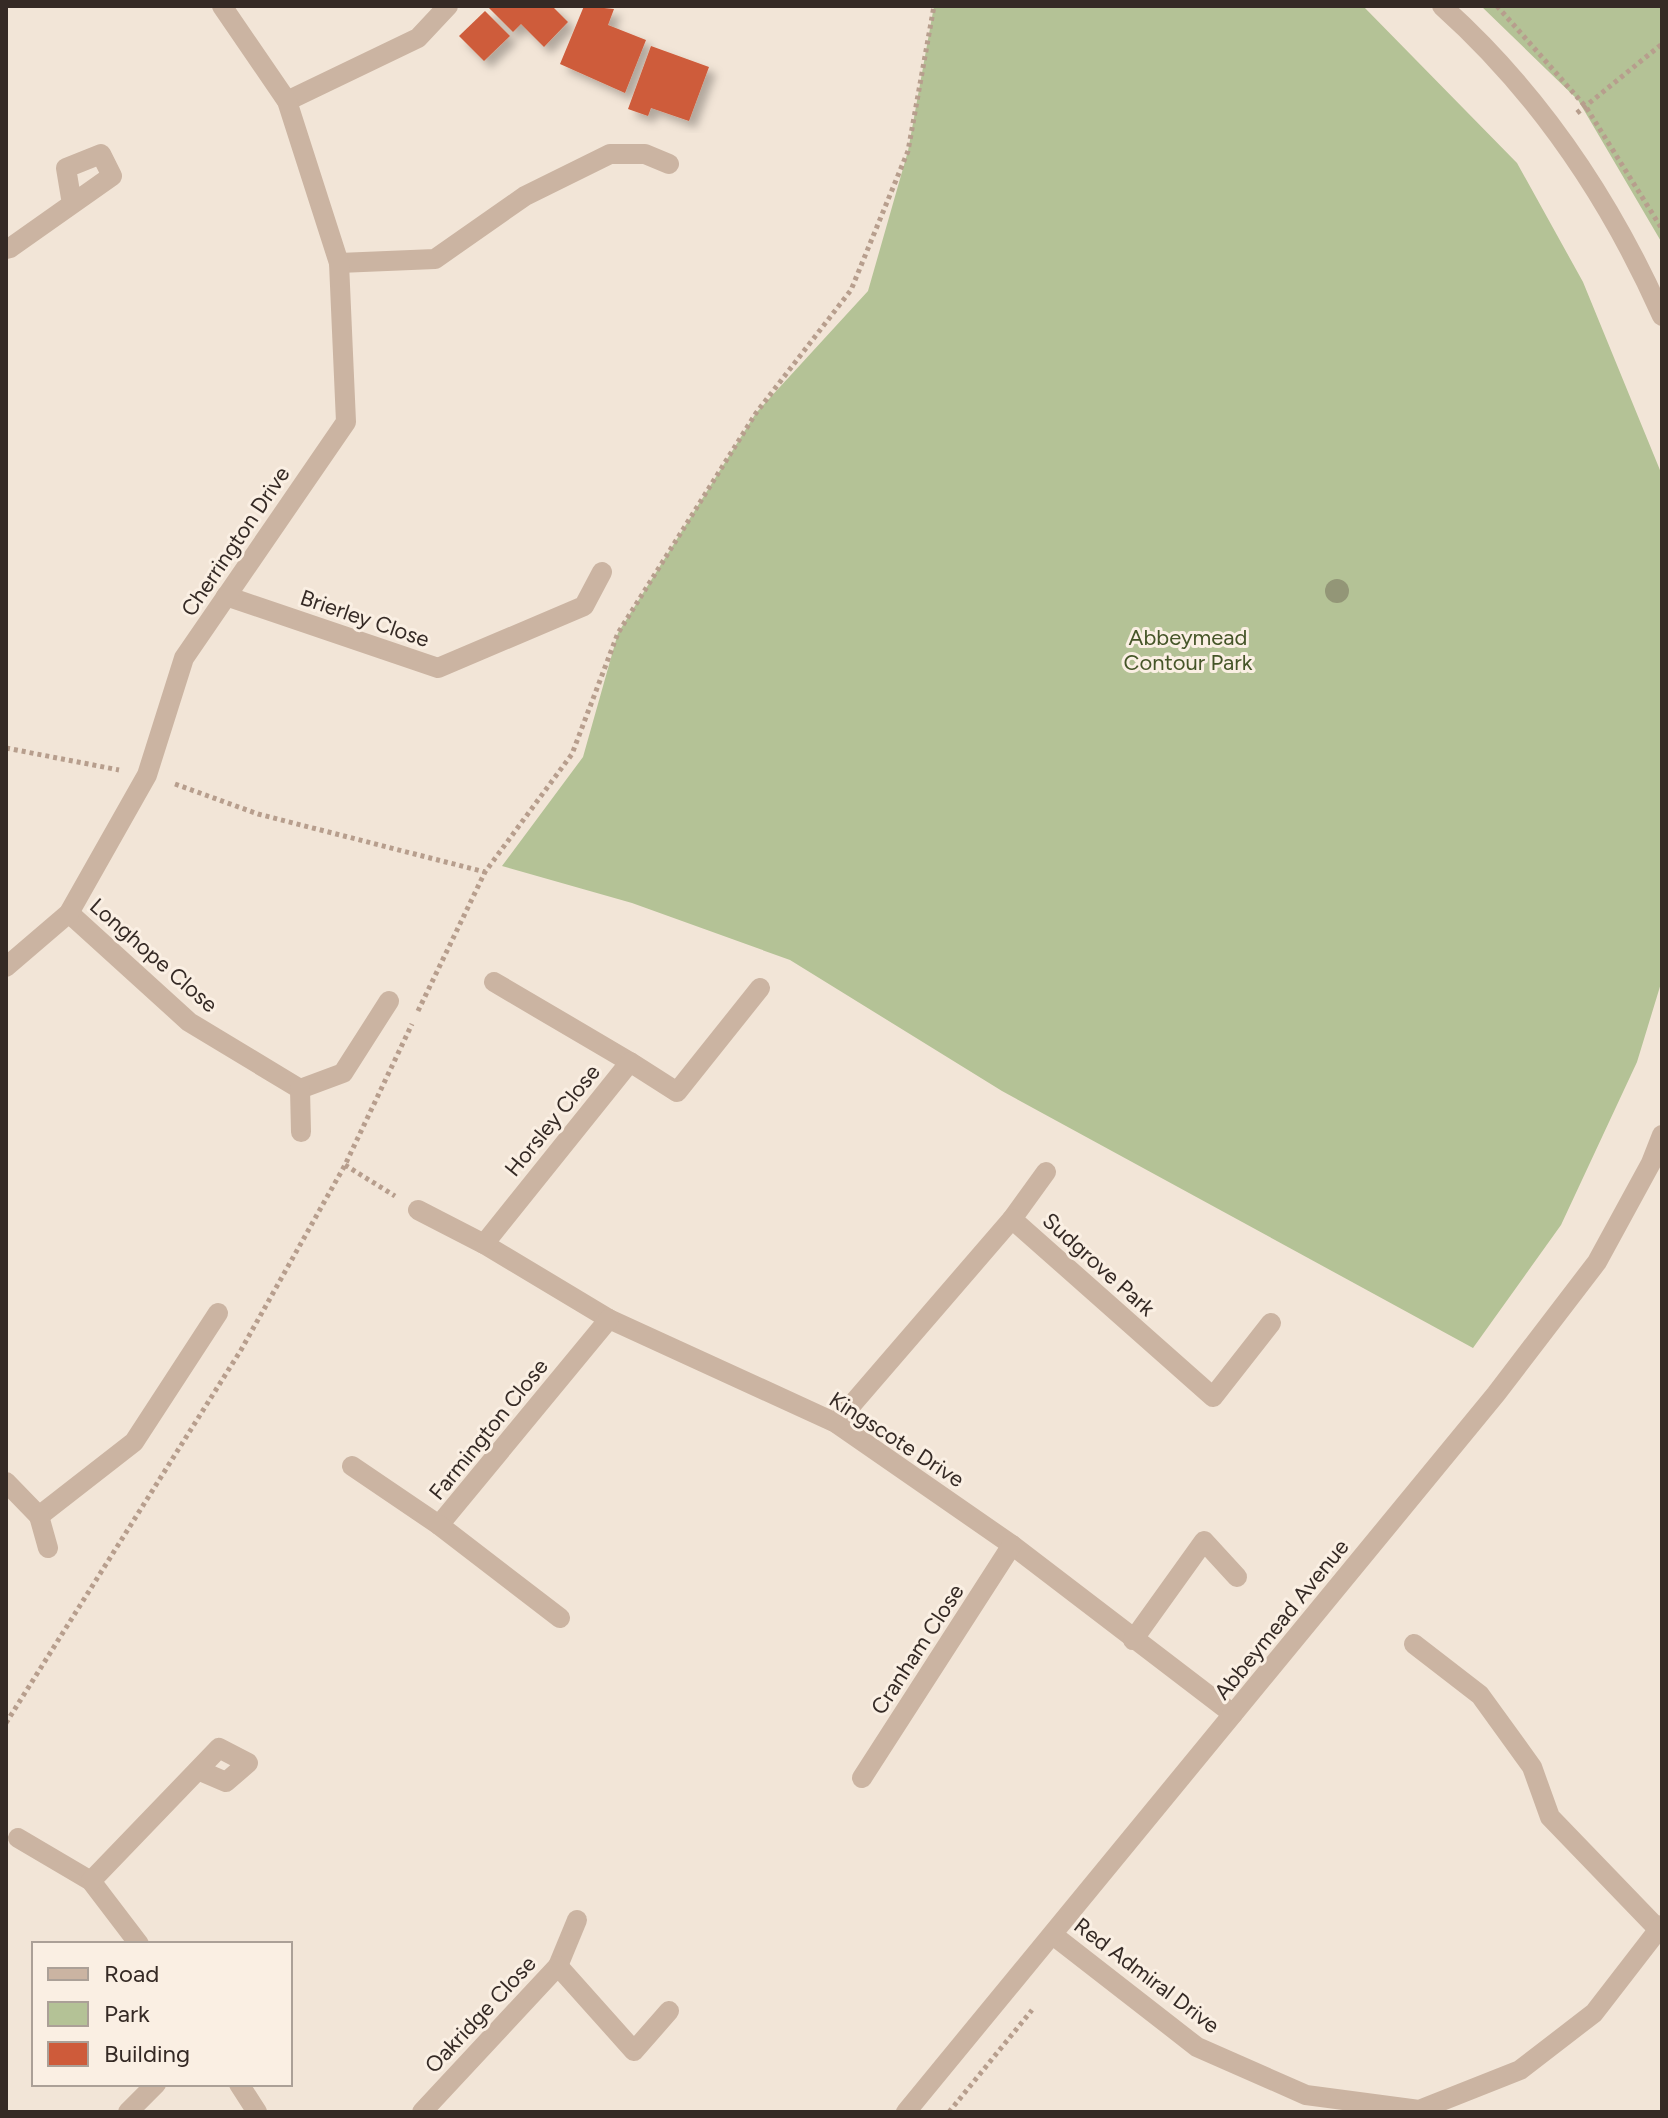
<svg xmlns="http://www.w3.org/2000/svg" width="1668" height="2118" font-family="Figtree,sans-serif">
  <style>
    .green { fill: #b4c296 }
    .building { fill: #ce5b3a; filter: url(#shadow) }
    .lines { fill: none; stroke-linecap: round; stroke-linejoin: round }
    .path { stroke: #b79e8d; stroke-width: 5; stroke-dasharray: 4 4; stroke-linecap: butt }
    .minor { stroke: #cbb4a2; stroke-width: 20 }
    .tree { fill: #939677 }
    .labels { text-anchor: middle; stroke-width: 6; stroke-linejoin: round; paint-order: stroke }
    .street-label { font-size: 22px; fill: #352a25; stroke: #faefe3 }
    .park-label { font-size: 22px; fill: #455528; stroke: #faefe3 }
  </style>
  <defs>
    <filter id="shadow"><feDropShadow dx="7" dy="7" stdDeviation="4" flood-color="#0004"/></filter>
  </defs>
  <rect width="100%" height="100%" fill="#f2e5d7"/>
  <g class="green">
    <path d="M934,6H1363L1517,163L1583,282L1662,475V980L1637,1062L1561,1225L1473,1348L1002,1091L790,960L632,903L502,866L583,757L618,633L756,413L868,291L908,151Z"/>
    <path d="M1481,6H1662V243L1578,100Z"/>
  </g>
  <g class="building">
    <path d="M487,6H552L568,22L544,47L521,24L513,32Z"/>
    <path d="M584,6L614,9L608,25L646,40L625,93L560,64Z"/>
    <path d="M485,11L510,36L484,61L459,36Z"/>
    <path d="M651,46L709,67L689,121L651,108L648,116L628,109Z"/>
  </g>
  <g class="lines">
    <g class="path">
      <path d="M1497,6L1586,107L1662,229"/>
      <path d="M1577,113L1662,44"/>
      <path d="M6,748L119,770"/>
      <path d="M175,784L258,814L485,872"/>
      <path d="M418,1011L485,872L572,754L618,633L756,413L851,290L908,151L934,6"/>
      <path d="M345,1165L395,1196"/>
      <path d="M6,1723L241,1350L345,1165L412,1024"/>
      <path d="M949,2112L1032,2010"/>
    </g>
    <g class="minor">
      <path d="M1442,6C1539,93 1609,197 1662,316"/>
      <path d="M287,101L418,38L448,6"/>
      <path d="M6,249L10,248L112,176L101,154L66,168L72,204"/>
      <path d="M339,263L435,259L525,196L610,154H645L669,164"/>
      <path d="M226,596L438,668L584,606L602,572"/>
      <path d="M69,913L189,1022L300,1089L343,1073L389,1001"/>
      <path d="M6,967L69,913L147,775L184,658L346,422L339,263L287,101L222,6"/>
      <path d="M494,982L630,1062"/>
      <path d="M300,1089L301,1132"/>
      <path d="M418,1210L484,1244L609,1319L836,1423L1012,1545L1233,1714"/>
      <path d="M1012,1219L1046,1172"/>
      <path d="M484,1244L630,1062L677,1092L760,988"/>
      <path d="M836,1423L1012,1219L1213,1397L1271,1323"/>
      <path d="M352,1466L439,1525L609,1319"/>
      <path d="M6,1482L39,1516L134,1442L218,1313"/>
      <path d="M39,1516L48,1548"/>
      <path d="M439,1525L560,1618"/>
      <path d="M1133,1640L1204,1541L1237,1577"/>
      <path d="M1414,1644L1480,1695L1532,1767L1550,1817L1659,1930"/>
      <path d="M862,1778L1012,1545"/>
      <path d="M18,1838L91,1881L139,1944"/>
      <path d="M91,1881L219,1748L248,1763L226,1782L198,1770"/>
      <path d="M1053,1935L1197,2047L1306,2095L1419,2110L1520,2070L1594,2013L1662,1925"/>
      <path d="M558,1966L577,1920"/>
      <path d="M239,2084L257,2112"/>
      <path d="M128,2112L156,2084"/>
      <path d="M422,2112L558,1966L634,2051L669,2011"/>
      <path d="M906,2112L1496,1394L1597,1262L1651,1163L1662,1135"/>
    </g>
  </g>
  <circle class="tree" cx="1337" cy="591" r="12"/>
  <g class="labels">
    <g class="street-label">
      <text transform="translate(235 541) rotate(-56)" y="8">Cherrington Drive</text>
      <text transform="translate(365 618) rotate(19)" y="8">Brierley Close</text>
      <text transform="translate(154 955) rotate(41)" y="8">Longhope Close</text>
      <text transform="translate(552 1120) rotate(-51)" y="8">Horsley Close</text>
      <text transform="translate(1099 1264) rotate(42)" y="8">Sudgrove Park</text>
      <text transform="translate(488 1429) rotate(-51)" y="8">Farmington Close</text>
      <text transform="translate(897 1439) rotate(33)" y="8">Kingscote Drive</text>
      <text transform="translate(1281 1619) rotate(-51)" y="8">Abbeymead Avenue</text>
      <text transform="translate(917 1649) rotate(-57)" y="8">Cranham Close</text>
      <text transform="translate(1147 1975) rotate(37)" y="8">Red Admiral Drive</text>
      <text transform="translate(480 2014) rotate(-47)" y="8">Oakridge Close</text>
    </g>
    <g class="park-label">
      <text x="1188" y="645">Abbeymead<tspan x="1188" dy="25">Contour Park</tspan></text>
    </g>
  </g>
  <rect width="1668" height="2118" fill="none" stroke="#352a25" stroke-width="16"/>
  <rect x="32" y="1942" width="260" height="144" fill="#faefe3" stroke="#aba097" stroke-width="2"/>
  <rect x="48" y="1968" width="40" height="12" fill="#cbb4a2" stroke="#aba097" stroke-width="2"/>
  <text x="104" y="1982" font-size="24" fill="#352a25">Road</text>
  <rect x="48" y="2002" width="40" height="24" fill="#b4c296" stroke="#aba097" stroke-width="2"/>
  <text x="104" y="2022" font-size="24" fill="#352a25">Park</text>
  <rect x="48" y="2042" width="40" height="24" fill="#ce5b3a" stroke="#aba097" stroke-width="2"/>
  <text x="104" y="2062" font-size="24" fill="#352a25">Building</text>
</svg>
